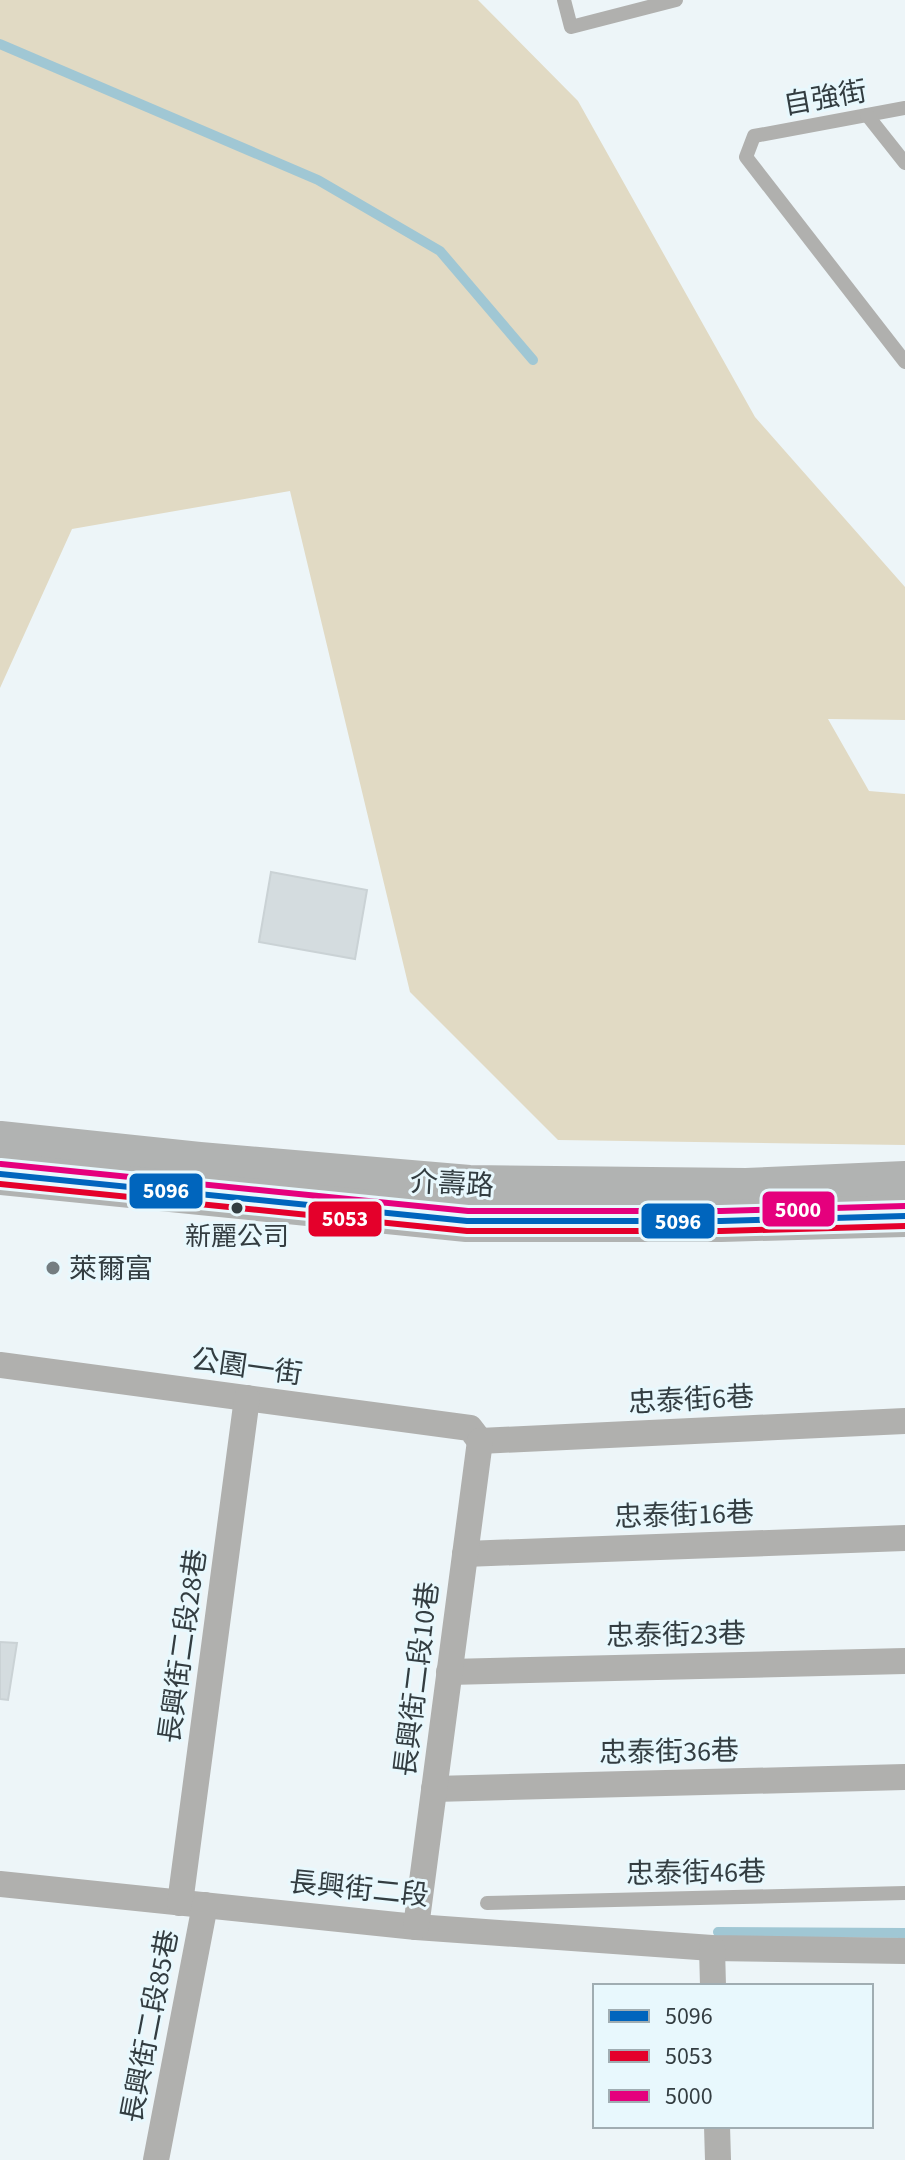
<svg xmlns="http://www.w3.org/2000/svg" width="905" height="2160" font-family="'Source Sans 3','Noto Sans TC',sans-serif">
  <style>
    .forest { fill: #e1dac4 }
    .lines { fill: none; stroke-linecap: round; stroke-linejoin: round }
    .stream { stroke: #a0c7d4; stroke-width: 10 }
    .building { fill: #d4dcdf; stroke: #cad2d5; stroke-width: 2 }
    .lane { stroke: #b0b0ae; stroke-width: 14 }
    .street { stroke: #b0b0ae; stroke-width: 26 }
    .primary { stroke: #b1b3b2; stroke-width: 42 }
    .bus-1-casing { stroke: #e8f8fd; stroke-width: 12 }
    .bus-2-casing { stroke: #e8f8fd; stroke-width: 12 }
    .bus-3-casing { stroke: #e8f8fd; stroke-width: 12 }
    .bus-1 { stroke: #0065bd; stroke-width: 6 }
    .bus-2 { stroke: #e4002b; stroke-width: 6 }
    .bus-3 { stroke: #e5007d; stroke-width: 6 }
    .bus-dot { fill: #333d41; stroke: #e8f8fd; stroke-width: 3 }
    .poi-dot { fill: #747d81; stroke: #e8f8fd; stroke-width: 3 }
    .labels { text-anchor: middle; stroke-width: 6; stroke-linejoin: round; paint-order: stroke }
    .bus-label { font-size: 26px; fill: #333d41; stroke: #e8f8fd }
    .street-label { font-size: 28px; fill: #333d41; stroke: #e8f8fd }
    .poi-label { font-size: 28px; fill: #333d41; stroke: #e8f8fd; text-anchor: start }
    .line-badge { stroke: #e8f8fd; stroke-width: 3 }
    .badge-label { font-size: 22px; text-anchor: middle; font-weight: bold; fill: #fff }
  </style>
  <rect width="100%" height="100%" fill="#edf5f8"/>
  <path class="forest" d="M0,0H478L578,101L755,417L905,587V720L828,719L869,791L905,794V1145L558,1140L410,992L290,491L72,529L0,688Z"/>
  <g class="lines">
    <g class="stream">
      <path d="M0,44L318,180L440,251L533,360"/>
      <path d="M718,1932L905,1933"/>
    </g>
  </g>
  <g class="building">
    <path d="M271,872L367,890L355,959L259,942Z"/>
    <path d="M0,1642L17,1643L8,1700L0,1699Z"/>
  </g>
  <g class="lines">
    <g class="lane">
      <path d="M564,0L571,27L676,0"/>
      <path d="M905,108L754,136L746,157L905,362"/>
      <path d="M867,115L905,163"/>
      <path d="M487,1903L905,1893"/>
    </g>
    <g class="street">
      <path d="M0,1365L470,1428L480,1441"/>
      <path d="M480,1441L905,1421"/>
      <path d="M465,1554L905,1538"/>
      <path d="M449,1672L905,1661"/>
      <path d="M434,1789L905,1777"/>
      <path d="M0,1884L416,1927L712,1948L905,1951"/>
      <path d="M180,1903L247,1398"/>
      <path d="M416,1927L480,1441"/>
      <path d="M712,1948L713,1986"/>
      <path d="M717,2126L718,2160"/>
      <path d="M156,2160L205,1905"/>
    </g>
    <g class="primary">
      <path d="M0,1142L199,1163L469,1186L746,1189L905,1182"/>
      <path d="M0,1174L467,1221H721L905,1216"/>
    </g>
    <g class="bus-1-casing">
      <path id="bus-1" d="M0,1174L467,1221H721L905,1216"/>
    </g>
    <g class="bus-2-casing">
      <path id="bus-2" d="M0,1184L467,1231H721L905,1226"/>
    </g>
    <g class="bus-3-casing">
      <path id="bus-3" d="M1,1164L468,1211H721L905,1206"/>
    </g>
    <use href="#bus-1" class="bus-1"/>
    <use href="#bus-2" class="bus-2"/>
    <use href="#bus-3" class="bus-3"/>
  </g>
  <circle class="bus-dot" cx="237" cy="1208" r="7"/>
  <circle class="poi-dot" cx="53" cy="1268" r="8"/>
  <g class="labels">
    <g class="bus-label">
      <text x="237" y="1245">新麗公司</text>
    </g>
    <g class="street-label">
      <text transform="translate(825 97) rotate(-10)" y="10">自強街</text>
      <text transform="translate(452 1183) rotate(3)" y="10">介壽路</text>
      <text transform="translate(247 1366) rotate(8)" y="10">公園一街</text>
      <text transform="translate(691 1399) rotate(-3)" y="10">忠泰街6巷</text>
      <text transform="translate(684 1514) rotate(-2)" y="10">忠泰街16巷</text>
      <text transform="translate(676 1634) rotate(-1)" y="10">忠泰街23巷</text>
      <text transform="translate(182 1646) rotate(-82)" y="10">長興街二段28巷</text>
      <text transform="translate(416 1679) rotate(-83)" y="10">長興街二段10巷</text>
      <text transform="translate(669 1751) rotate(-1)" y="10">忠泰街36巷</text>
      <text transform="translate(696 1872) rotate(-1)" y="10">忠泰街46巷</text>
      <text transform="translate(359 1888) rotate(6)" y="10">長興街二段</text>
      <text transform="translate(149 2026) rotate(-79)" y="10">長興街二段85巷</text>
    </g>
    <g class="poi-label">
      <text x="69" y="1278">萊爾富</text>
    </g>
  </g>
  <g class="line-badge">
    <rect x="128" y="1172" width="76" height="38" rx="8" fill="#0065bd"/>
    <rect x="761" y="1190" width="75" height="38" rx="8" fill="#e5007d"/>
    <rect x="307" y="1200" width="76" height="38" rx="8" fill="#e4002b"/>
    <rect x="640" y="1202" width="76" height="38" rx="8" fill="#0065bd"/>
  </g>
  <g class="badge-label">
    <text x="166" y="1198">5096</text>
    <text x="798" y="1217">5000</text>
    <text x="345" y="1226">5053</text>
    <text x="678" y="1229">5096</text>
  </g>
  <rect x="593" y="1984" width="280" height="144" fill="#e8f8fd" stroke="#a0adb2" stroke-width="2"/>
  <rect x="609" y="2010" width="40" height="12" fill="#0065bd" stroke="#a0adb2" stroke-width="2"/>
  <text x="665" y="2024" font-size="24" fill="#333d41">5096</text>
  <rect x="609" y="2050" width="40" height="12" fill="#e4002b" stroke="#a0adb2" stroke-width="2"/>
  <text x="665" y="2064" font-size="24" fill="#333d41">5053</text>
  <rect x="609" y="2090" width="40" height="12" fill="#e5007d" stroke="#a0adb2" stroke-width="2"/>
  <text x="665" y="2104" font-size="24" fill="#333d41">5000</text>
</svg>
